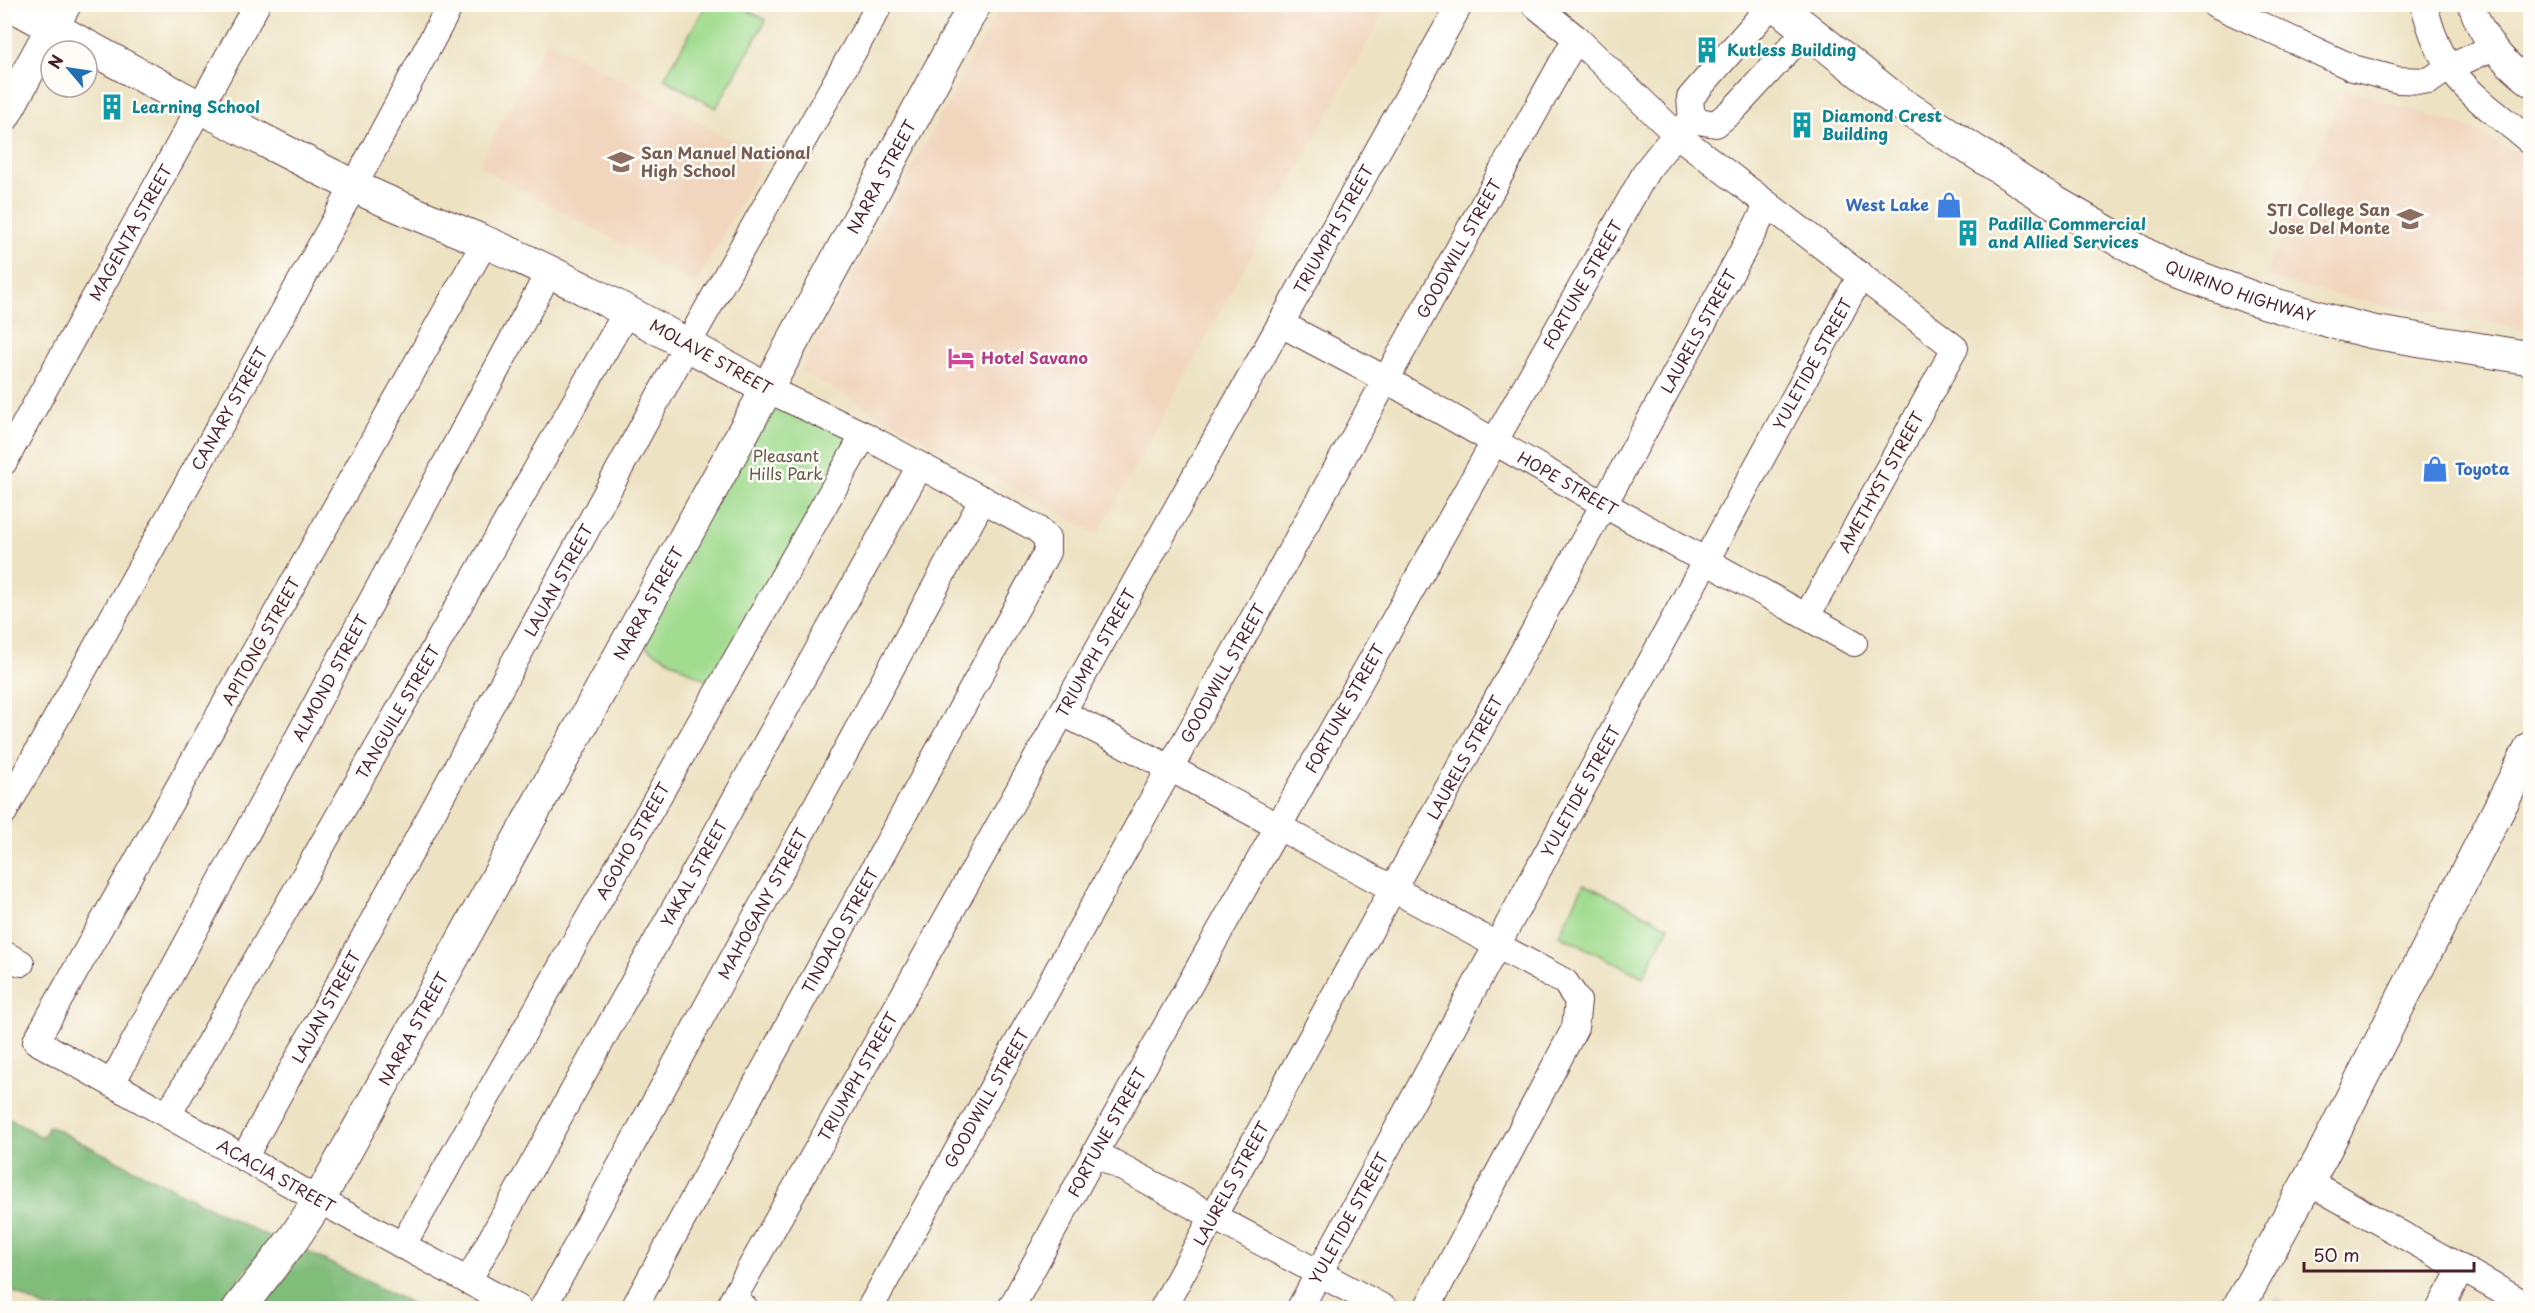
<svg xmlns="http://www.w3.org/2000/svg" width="2535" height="1313" font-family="'Playpen Sans',sans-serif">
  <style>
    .built { fill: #f1d5bd }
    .industrial { fill: #cec1ba }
    .green { fill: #a1dc8f; stroke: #767e5d; stroke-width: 1.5 }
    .forest { fill: #80bc7a; stroke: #656e52; stroke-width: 1.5 }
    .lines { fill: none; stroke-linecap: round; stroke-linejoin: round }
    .minor-casing { stroke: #623c42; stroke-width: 28 }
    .tertiary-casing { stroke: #623c42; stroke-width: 34 }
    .primary-casing { stroke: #623c42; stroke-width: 35 }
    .minor { stroke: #fff; stroke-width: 26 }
    .tertiary { stroke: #fff; stroke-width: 32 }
    .primary { stroke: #fff; stroke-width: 33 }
    .labels { text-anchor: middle; stroke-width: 5; stroke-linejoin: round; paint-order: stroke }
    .culture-label { font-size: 16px; font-weight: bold; fill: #0d838f; stroke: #fdfcf7; text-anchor: start }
    .education-label { font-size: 16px; font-weight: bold; fill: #785e54; stroke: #fdfcf7; text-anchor: start }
    .street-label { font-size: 16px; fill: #4a1f2b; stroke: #fdfcf7 }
    .shop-label { font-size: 16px; font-weight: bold; fill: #366cbe; stroke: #fdfcf7; text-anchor: end }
    .hotel-label { font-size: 16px; font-weight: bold; fill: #b23c85; stroke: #fdfcf7; text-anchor: start }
    .park-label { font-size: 16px; fill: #645849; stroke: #fdfcf7 }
  </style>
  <rect width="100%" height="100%" fill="#fdfcf7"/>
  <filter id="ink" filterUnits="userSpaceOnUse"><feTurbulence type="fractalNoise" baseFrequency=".0167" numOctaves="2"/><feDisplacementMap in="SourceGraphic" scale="12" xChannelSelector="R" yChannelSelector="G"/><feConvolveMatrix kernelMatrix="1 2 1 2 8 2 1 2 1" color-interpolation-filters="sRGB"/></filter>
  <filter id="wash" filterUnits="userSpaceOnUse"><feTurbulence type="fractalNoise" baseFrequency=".008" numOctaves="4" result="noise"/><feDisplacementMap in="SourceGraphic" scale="24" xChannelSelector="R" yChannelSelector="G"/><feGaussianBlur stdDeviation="1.35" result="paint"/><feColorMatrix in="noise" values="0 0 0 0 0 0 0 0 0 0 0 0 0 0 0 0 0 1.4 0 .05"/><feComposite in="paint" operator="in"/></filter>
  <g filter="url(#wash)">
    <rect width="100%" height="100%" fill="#ede2c2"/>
    <g class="built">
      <path d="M1002,5H1388L1098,534L800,371Z"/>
      <path d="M547,40L764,158L696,284L478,166Z"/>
      <path d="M2345,89L2473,129L2530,161V330L2424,310L2377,305L2265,277Z"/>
    </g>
    <path class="industrial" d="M2276,1297L2296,1308H2270Z"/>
    <g class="green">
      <path d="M706,5H738L766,20L716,108L664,79Z"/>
      <path d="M766,394L859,441L721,689L635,641Z"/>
      <path d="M1584,884L1669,926L1643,977L1559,935Z"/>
    </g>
    <g class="forest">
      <path d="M5,1116L43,1138L49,1126L272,1239L215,1308H45L5,1287Z"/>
      <path d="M304,1250L420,1308H261Z"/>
    </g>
  </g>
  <g filter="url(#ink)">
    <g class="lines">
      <g class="minor-casing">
        <g id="minor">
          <path d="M1534,4L1576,38L1676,134L1955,348L1807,616"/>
          <path d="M2215,4L2353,68L2398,80L2429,81L2448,68L2492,48"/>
          <path d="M2424,4C2441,79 2475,96 2530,141"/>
          <path d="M2471,4C2482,39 2503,62 2530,83"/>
          <path d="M1692,120L1716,124L1734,109L1806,31"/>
          <path d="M1692,120L1690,98L1772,4"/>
          <path id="s1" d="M485,242L36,1041L319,1200L518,1308"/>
          <path id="s2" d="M1281,324L1385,379L1605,505L1854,643"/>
          <path id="s3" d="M4,462L257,4"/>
          <path d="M1063,713L1170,768L1565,982L1578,1001L1575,1028L1427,1308"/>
          <path id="s4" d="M4,812L354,186L451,4"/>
          <path d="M4,954L21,963"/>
          <path id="s5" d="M112,1083L549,272"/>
          <path id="s6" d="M168,1115L627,311"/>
          <path d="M1095,1153L1384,1308"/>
          <path id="s7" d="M244,1158L687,345L880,4"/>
          <path d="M2307,1181L2530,1307"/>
          <path id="s8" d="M402,1246L864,435"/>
          <path id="s9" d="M468,1281L920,466"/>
          <path id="s10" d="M543,1308L983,499"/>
          <path id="s11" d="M634,1308L1047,552V538L1037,529L864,435L767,389"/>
          <path id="s12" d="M745,1308L732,1301L1460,4"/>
          <path id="s13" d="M870,1308L1576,38"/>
          <path id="s14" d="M1011,1308L1095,1153L1647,170L1676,134L1692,120"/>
          <path id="s15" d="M1163,1308L1768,205"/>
          <path id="s16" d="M1300,1308L1861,275"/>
          <path d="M2440,1308L2461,1270"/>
        </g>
      </g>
      <g class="tertiary-casing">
        <g id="tertiary">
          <path d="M10,4C123,66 236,128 352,185C395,207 441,223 485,242C583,284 674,338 767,389"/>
          <path d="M4,116L65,4"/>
          <path id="s17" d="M239,1308L294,1238L319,1200L767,389L975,4"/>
          <path d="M2238,1308L2322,1156L2530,748"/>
        </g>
      </g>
      <g class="primary-casing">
        <g id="primary">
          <path id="s18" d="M1775,4L1898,102L2052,201L2161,264L2255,299L2337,323L2373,332L2530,358"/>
        </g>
      </g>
      <use href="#minor" class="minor"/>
      <use href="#tertiary" class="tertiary"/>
      <use href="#primary" class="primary"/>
    </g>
  </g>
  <defs>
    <g id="building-bare" transform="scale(2.07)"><path d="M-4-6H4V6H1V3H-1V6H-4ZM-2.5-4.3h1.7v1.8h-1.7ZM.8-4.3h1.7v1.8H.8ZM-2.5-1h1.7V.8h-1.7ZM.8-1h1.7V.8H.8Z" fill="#0f9aa8" stroke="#fdfcf7" stroke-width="2.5" paint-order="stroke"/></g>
    <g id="school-bare" transform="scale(2.07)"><path d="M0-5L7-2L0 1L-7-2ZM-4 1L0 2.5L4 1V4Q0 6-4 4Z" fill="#8d6e63" stroke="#fdfcf7" stroke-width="2.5" paint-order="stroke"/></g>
    <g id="shop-bare" transform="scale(2.07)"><path d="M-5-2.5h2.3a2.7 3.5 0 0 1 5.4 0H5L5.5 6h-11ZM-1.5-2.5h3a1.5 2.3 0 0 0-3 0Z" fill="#3f7fe0" stroke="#fdfcf7" stroke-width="2.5" paint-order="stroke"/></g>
    <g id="university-bare" transform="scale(2.07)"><path d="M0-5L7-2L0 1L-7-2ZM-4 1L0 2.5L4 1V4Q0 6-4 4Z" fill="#8d6e63" stroke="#fdfcf7" stroke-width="2.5" paint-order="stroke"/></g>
    <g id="hotel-bare" transform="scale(2.07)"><path d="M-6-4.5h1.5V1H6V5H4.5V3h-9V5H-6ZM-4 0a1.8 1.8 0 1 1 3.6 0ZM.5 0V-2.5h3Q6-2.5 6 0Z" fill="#d1479c" stroke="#fdfcf7" stroke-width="2.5" paint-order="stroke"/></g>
  </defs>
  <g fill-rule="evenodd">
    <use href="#building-bare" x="1707" y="50"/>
    <use href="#building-bare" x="112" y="107"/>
    <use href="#building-bare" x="1802" y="125"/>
    <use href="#school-bare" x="621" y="162"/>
    <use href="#shop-bare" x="1949" y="205"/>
    <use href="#university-bare" x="2410" y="219"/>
    <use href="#building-bare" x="1968" y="233"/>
    <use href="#hotel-bare" x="961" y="358"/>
    <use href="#shop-bare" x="2435" y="469"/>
  </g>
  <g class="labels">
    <g class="culture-label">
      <text x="1727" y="56">Kutless Building</text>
      <text x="132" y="113">Learning School</text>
      <text x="1822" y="122">Diamond Crest<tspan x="1822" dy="18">Building</tspan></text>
      <text x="1988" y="230">Padilla Commercial<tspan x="1988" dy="18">and Allied Services</tspan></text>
    </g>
    <g class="education-label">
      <text x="641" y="159">San Manuel National<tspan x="641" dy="18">High School</tspan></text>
      <text x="2390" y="216" text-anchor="end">STI College San<tspan x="2390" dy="18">Jose Del Monte</tspan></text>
    </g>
    <g class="street-label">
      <text dy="6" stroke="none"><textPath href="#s17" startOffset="1302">NARRA STREET</textPath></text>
      <text dy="6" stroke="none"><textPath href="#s12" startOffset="1244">TRIUMPH STREET</textPath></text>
      <text dy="6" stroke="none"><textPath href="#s3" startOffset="262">MAGENTA STREET</textPath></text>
      <text dy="6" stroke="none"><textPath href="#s13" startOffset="1212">GOODWILL STREET</textPath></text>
      <text dy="6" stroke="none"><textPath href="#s14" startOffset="1172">FORTUNE STREET</textPath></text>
      <text dy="6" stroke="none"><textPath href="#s18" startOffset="550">QUIRINO HIGHWAY</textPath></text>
      <text dy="6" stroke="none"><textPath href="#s15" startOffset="1114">LAURELS STREET</textPath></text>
      <text transform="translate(711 357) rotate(29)" y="6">MOLAVE STREET</text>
      <text dy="6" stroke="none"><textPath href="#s16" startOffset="1074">YULETIDE STREET</textPath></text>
      <text dy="6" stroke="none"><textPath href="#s4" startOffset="462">CANARY STREET</textPath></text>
      <text transform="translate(1881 482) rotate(-61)" y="6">AMETHYST STREET</text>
      <text dy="6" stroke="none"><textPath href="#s2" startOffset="328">HOPE STREET</textPath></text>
      <text dy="6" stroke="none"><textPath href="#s7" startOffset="658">LAUAN STREET</textPath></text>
      <text dy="6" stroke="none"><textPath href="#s17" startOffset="816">NARRA STREET</textPath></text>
      <text transform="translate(261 641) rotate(-61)" y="6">APITONG STREET</text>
      <text dy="6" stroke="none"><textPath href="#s12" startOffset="758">TRIUMPH STREET</textPath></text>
      <text dy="6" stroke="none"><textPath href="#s13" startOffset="726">GOODWILL STREET</textPath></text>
      <text dy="6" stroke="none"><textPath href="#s5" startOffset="460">ALMOND STREET</textPath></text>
      <text dy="6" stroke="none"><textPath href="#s14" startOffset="686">FORTUNE STREET</textPath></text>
      <text dy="6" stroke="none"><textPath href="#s6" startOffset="464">TANGUILE STREET</textPath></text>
      <text dy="6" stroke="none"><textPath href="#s15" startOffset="628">LAURELS STREET</textPath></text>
      <text dy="6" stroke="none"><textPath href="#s16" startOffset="588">YULETIDE STREET</textPath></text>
      <text dy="6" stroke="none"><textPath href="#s8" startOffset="466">AGOHO STREET</textPath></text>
      <text dy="6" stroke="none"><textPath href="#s9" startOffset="466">YAKAL STREET</textPath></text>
      <text dy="6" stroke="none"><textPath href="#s10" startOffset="460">MAHOGANY STREET</textPath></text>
      <text dy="6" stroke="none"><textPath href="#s11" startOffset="430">TINDALO STREET</textPath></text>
      <text dy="6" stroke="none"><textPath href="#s7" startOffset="172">LAUAN STREET</textPath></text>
      <text dy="6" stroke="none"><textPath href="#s17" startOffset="330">NARRA STREET</textPath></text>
      <text dy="6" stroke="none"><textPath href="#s12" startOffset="272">TRIUMPH STREET</textPath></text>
      <text dy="6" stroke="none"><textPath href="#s13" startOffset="240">GOODWILL STREET</textPath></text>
      <text dy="6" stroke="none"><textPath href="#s14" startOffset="200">FORTUNE STREET</textPath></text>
      <text dy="6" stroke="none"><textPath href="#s1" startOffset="1192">ACACIA STREET</textPath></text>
      <text dy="6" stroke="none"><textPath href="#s15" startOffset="142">LAURELS STREET</textPath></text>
      <text dy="6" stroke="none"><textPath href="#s16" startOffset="102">YULETIDE STREET</textPath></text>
    </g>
    <g class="shop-label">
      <text x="1929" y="211">West Lake</text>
      <text x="2455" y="475" text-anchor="start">Toyota</text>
    </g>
    <g class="hotel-label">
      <text x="981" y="364">Hotel Savano</text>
    </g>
    <g class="park-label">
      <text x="786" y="462">Pleasant<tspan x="786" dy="18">Hills Park</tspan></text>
    </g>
  </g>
  <rect width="2535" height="1313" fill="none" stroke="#fdfcf7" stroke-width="24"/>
  <g transform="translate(69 69) rotate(299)"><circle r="28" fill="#fdfcf7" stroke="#b5a4a5" stroke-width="1.5"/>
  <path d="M0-4.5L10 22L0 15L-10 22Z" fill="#1f6fb2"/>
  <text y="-9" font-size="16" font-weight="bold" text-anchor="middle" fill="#4a1f2b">N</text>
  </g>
  <path d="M2304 1262v9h170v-9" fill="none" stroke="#4a1f2b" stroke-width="3"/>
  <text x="2313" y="1262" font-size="18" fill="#4a1f2b" stroke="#fdfcf7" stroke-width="4.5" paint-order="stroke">50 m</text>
</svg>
